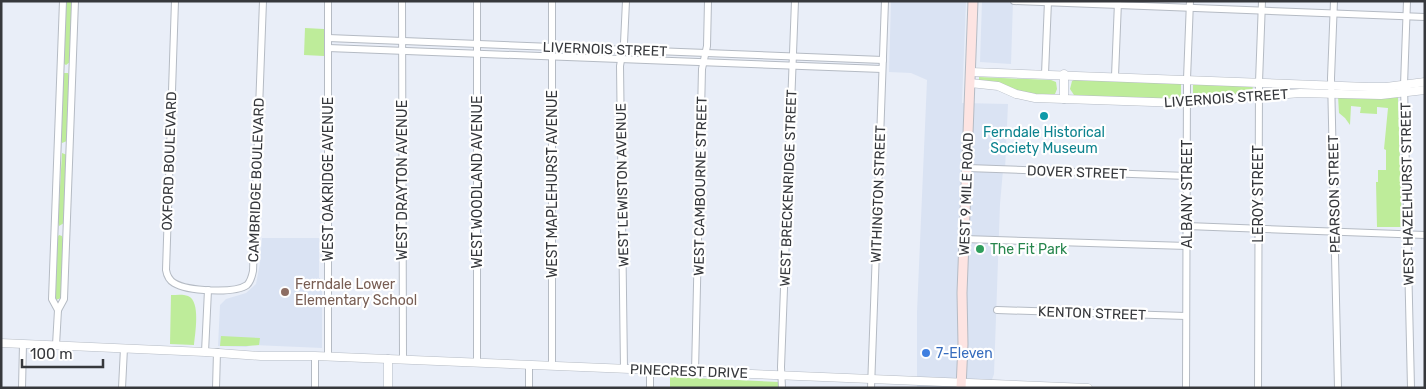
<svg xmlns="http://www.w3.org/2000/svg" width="1426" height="389" font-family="Rubik,sans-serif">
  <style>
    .built { fill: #dae3f3 }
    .green { fill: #beec9a }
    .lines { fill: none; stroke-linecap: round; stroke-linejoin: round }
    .minor-casing { stroke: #b5bbc4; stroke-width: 8 }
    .tertiary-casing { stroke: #b5bbc4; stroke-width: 9 }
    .secondary-casing { stroke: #b5bbc4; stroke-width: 11 }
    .minor { stroke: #fff; stroke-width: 6 }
    .tertiary { stroke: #fff; stroke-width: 8 }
    .secondary { stroke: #fde4e2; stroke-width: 9 }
    .culture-dot { fill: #0f9aa8; stroke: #fff; stroke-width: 2 }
    .leisure-dot { fill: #2e9e5b; stroke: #fff; stroke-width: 2 }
    .education-dot { fill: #8d6e63; stroke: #fff; stroke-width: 2 }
    .shop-dot { fill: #3f7fe0; stroke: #fff; stroke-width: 2 }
    .labels { text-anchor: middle; stroke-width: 4.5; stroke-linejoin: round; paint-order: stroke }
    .street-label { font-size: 14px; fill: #36383c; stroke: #fff }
    .culture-label { font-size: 14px; fill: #0d838f; stroke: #fff }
    .leisure-label { font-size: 14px; fill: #27864d; stroke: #fff; text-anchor: start }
    .education-label { font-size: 14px; fill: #785e54; stroke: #fff; text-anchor: start }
    .shop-label { font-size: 14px; fill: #366cbe; stroke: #fff; text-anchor: start }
  </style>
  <rect width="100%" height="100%" fill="#e9eef8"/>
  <g class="built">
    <path d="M891,1H966L962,103L1008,104L1005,170H1003L1000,204L994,374L989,388H917V312L927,80L911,73L889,72Z"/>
    <path d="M982,1H1013L1011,64L980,62Z"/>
    <path d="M262,238H319V278L322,279V348L252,345L246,347L218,346L220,305L226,299L246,293L256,284L260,263Z"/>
  </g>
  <g class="green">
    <path d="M65,1H72L70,62L66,65L63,63Z"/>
    <path d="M305,28L324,29V56L304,55Z"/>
    <path d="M64,73H68L69,76L67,141L62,143L60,140L63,76Z"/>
    <path d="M979,77L1051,80L1056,82L1057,89L1055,94C1036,101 999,86 979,80Z"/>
    <path d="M1076,79L1181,82V100L1078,97L1074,95L1070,89L1072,81Z"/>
    <path d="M1193,82L1253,84L1252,94L1193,99Z"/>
    <path d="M1338,96L1398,97L1402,227H1377L1376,182H1378V170H1386V150L1384,149L1388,108L1377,107V114L1360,113L1361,107L1351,106L1350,125L1345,118L1339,113Z"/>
    <path d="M62,153L67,155L64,223L59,226L58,222Z"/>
    <path d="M59,235L62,236L63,240L61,298L56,300L55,297L57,238Z"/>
    <path d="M171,295C176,295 183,294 188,296C201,301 195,334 194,345L170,344Z"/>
    <path d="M221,336L260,338L259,345L247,346H220Z"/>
    <path d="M670,377L779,382L778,388H670Z"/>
  </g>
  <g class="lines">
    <g class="minor-casing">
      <g id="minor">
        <path d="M175,1L166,270C167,276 169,280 174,283C187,291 234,294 247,285C251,281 252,276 253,271L263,1"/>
        <path d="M328,1V357"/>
        <path d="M402,1L403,360"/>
        <path d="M477,1V363"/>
        <path d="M552,1V366"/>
        <path d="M1014,1L1425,17"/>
        <path d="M1334,1L1331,78L1338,388"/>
        <path d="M1407,1L1404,85L1411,388"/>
        <path d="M328,38L883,60"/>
        <path d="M328,48L882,69"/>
        <path d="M1045,74L1048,1"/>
        <path d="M1115,76L1118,2"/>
        <path d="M967,168L1187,176"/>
        <path d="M1187,226L1425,235"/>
        <path d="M964,239L1187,246"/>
        <path d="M58,310L52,299L63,1"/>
        <path d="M997,310L1186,316"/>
        <path d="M56,345L58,310L64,299L75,1"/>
        <path d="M205,352L208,290"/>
        <path d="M624,369L620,66L624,43L626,1"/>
        <path d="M695,372L702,69L707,46L708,1"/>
        <path d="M22,388L23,344"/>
        <path d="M122,388L124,348"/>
        <path d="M216,388L217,352"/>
        <path d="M315,388V356"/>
        <path d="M529,388V365"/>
        <path d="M650,388V370"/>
        <path d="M782,388L781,367L795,1"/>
        <path d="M871,388L885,1"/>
        <path d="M1186,388L1187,79L1190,1"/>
        <path d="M1258,388L1259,82L1262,1"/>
      </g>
    </g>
    <g class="tertiary-casing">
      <g id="tertiary">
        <path d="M971,72L1368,87H1386L1425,82"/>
        <path d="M970,83L998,86L1016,94L1035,98L1182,103L1300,93L1381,95L1425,90"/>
        <path d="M1064,99V74"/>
        <path d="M1,343L205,352L261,356H315L1088,388"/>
        <path d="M388,388V359"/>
      </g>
    </g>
    <g class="secondary-casing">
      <path id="secondary" d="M961,388L963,344L962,293L973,1"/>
    </g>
    <use href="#minor" class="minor"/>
    <use href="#tertiary" class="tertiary"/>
    <use href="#secondary" class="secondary"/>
  </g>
  <circle class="culture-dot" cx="1044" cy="116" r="5"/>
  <circle class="leisure-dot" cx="980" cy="249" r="5"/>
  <circle class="education-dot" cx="285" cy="292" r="5"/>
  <circle class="shop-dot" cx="926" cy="353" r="5"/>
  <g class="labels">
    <g class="street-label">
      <text transform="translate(605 49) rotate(2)" y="5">LIVERNOIS STREET</text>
      <text transform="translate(1226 98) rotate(-4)" y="5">LIVERNOIS STREET</text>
      <text transform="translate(169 161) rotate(-88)" y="5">OXFORD BOULEVARD</text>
      <text transform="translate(1077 172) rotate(2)" y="5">DOVER STREET</text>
      <text transform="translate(328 179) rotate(-90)" y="5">WEST OAKRIDGE AVENUE</text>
      <text transform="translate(256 180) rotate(-88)" y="5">CAMBRIDGE BOULEVARD</text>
      <text transform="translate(402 180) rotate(-90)" y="5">WEST DRAYTON AVENUE</text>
      <text transform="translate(477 182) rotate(-90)" y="5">WEST WOODLAND AVENUE</text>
      <text transform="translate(552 184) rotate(-90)" y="5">WEST MAPLEHURST AVENUE</text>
      <text transform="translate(622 185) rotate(-91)" y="5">WEST LEWISTON AVENUE</text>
      <text transform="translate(700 186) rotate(-89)" y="5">WEST CAMBOURNE STREET</text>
      <text transform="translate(788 188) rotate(-88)" y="5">WEST BRECKENRIDGE STREET</text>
      <text transform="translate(878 194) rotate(-88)" y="5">WITHINGTON STREET</text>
      <text transform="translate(966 194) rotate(-88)" y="5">WEST 9 MILE ROAD</text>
      <text transform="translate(1187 194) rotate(-90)" y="5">ALBANY STREET</text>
      <text transform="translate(1258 194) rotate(-90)" y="5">LEROY STREET</text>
      <text transform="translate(1334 194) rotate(-91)" y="5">PEARSON STREET</text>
      <text transform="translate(1407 194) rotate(-91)" y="5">WEST HAZELHURST STREET</text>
      <text transform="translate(1092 313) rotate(2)" y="5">KENTON STREET</text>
      <text transform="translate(689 371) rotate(2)" y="5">PINECREST DRIVE</text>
    </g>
    <g class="culture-label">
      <text x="1044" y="137">Ferndale Historical<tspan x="1044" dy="16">Society Museum</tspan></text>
    </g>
    <g class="leisure-label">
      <text x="990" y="254">The Fit Park</text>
    </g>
    <g class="education-label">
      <text x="295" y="289">Ferndale Lower<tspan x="295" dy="16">Elementary School</tspan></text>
    </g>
    <g class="shop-label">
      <text x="936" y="358">7-Eleven</text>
    </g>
  </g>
  <rect width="1426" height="389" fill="none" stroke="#36383c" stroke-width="5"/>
  <path d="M22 359v8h81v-8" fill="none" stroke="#36383c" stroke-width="2.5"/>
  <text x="30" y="359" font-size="15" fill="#36383c" stroke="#ffffff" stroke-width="4" paint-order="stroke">100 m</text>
</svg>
